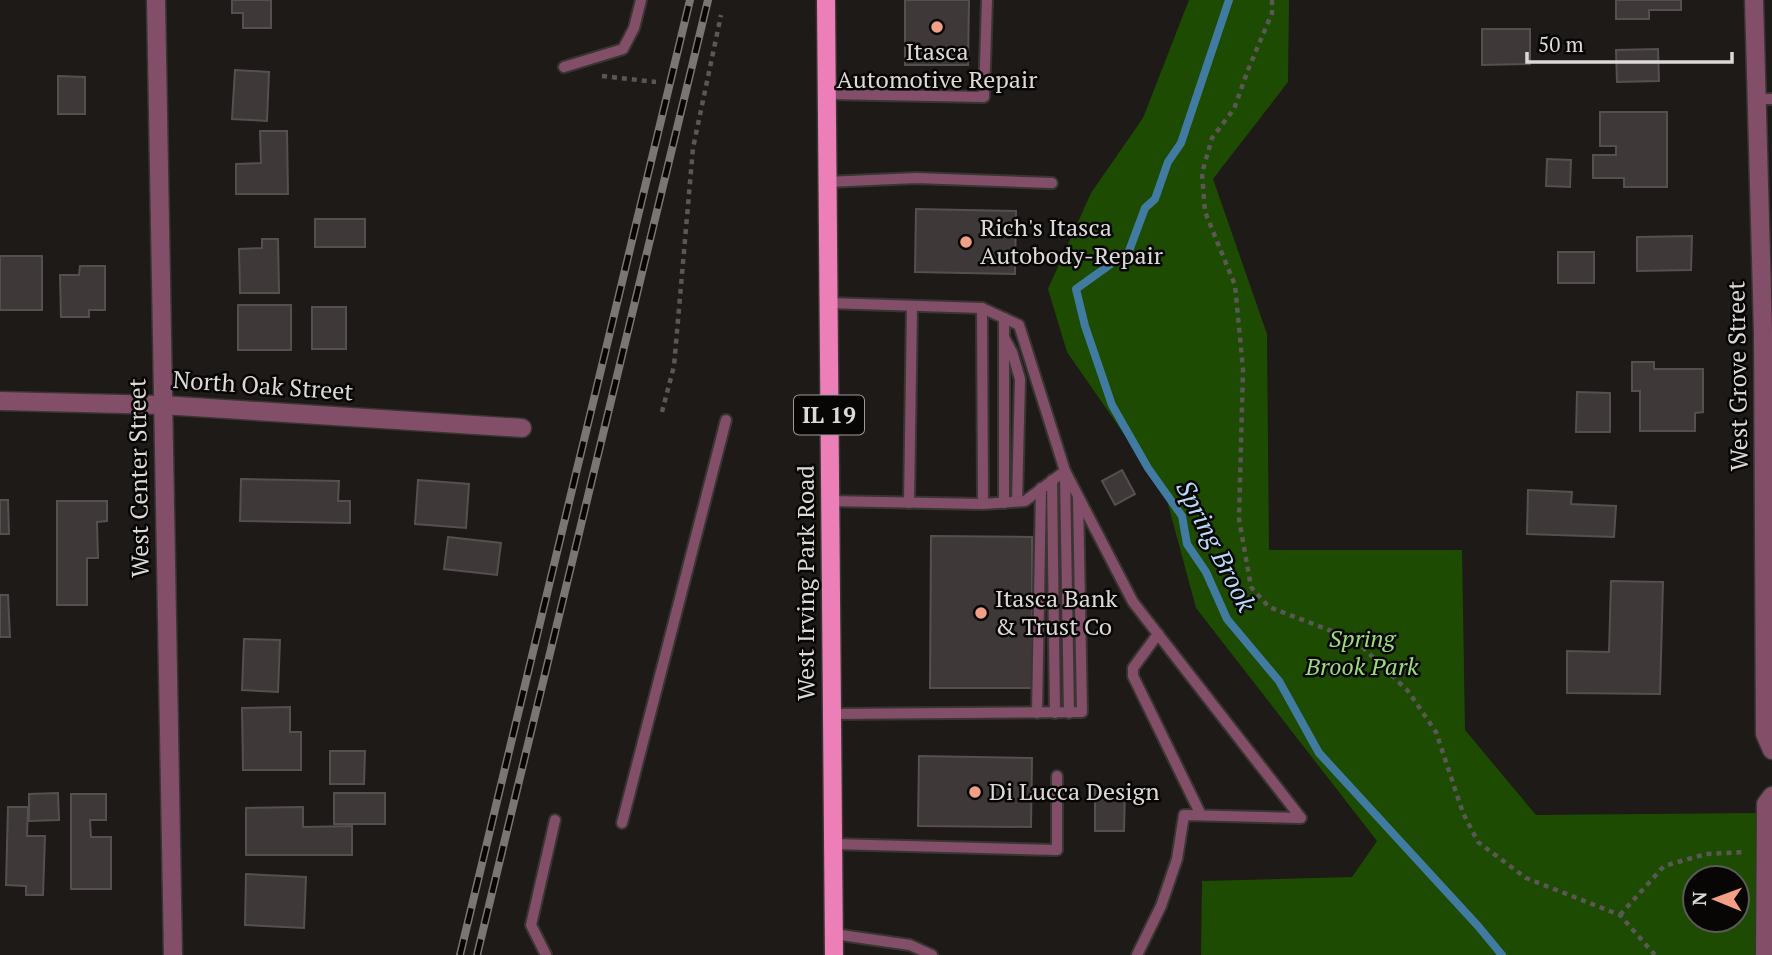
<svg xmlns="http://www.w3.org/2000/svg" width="1772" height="955" font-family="'PT Serif',serif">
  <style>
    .green { fill: #1d4b02; fill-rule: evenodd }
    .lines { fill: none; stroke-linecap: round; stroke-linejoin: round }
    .stream { stroke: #427ba2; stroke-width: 8 }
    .building { fill: #3e3938; stroke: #555050; stroke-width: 2 }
    .lane-casing { stroke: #393533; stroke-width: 14 }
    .street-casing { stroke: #393533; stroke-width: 21 }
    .primary-casing { stroke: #393533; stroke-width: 21 }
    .path { stroke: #5a5755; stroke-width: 4.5; stroke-dasharray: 5 5; stroke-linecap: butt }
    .lane { stroke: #824e68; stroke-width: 10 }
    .street { stroke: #824e68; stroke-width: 18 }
    .primary { stroke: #ec7fb7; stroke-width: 18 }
    .rail-casing { stroke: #797674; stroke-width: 8 }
    .rail { stroke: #070605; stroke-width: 5; stroke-dasharray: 16; stroke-linecap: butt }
    .poi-dot { fill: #f39f85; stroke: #070605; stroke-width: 2.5 }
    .labels { text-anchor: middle; stroke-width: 5; stroke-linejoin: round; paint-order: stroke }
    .shield { fill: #070605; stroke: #9c9a99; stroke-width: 2 }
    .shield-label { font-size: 23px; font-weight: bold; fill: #dcd9d8 }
    .poi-label { font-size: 24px; fill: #dcd9d8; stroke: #070605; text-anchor: start }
    .street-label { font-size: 24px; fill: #dcd9d8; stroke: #070605 }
    .park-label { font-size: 24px; font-style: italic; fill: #99dd7e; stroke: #070605 }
    .water-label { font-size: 26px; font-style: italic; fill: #b8dafb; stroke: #070605 }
  </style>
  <rect width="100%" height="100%" fill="#1e1a18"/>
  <path class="green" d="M1189,0H1289L1288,82L1213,179L1267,334L1269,550H1462L1465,730L1536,815L1757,813L1772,955H1201L1202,881L1352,877L1377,841L1196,608L1165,493L1067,352L1048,289L1091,193L1143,118ZM1695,878H1737V920H1695Z"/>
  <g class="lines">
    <path class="stream" d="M1229,0L1181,143L1168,162L1155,199L1145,208L1129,251L1076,289L1085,326L1112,405L1148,468L1182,516L1187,544L1206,572L1227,619L1279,681L1319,753L1478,926L1502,955"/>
  </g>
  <g class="building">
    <path d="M232,0H271V28H243V13H232Z"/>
    <path d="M905,0H969L968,65H905Z"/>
    <path d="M1616,0H1681V10H1649V19H1616Z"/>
    <path d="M1482,29H1530V64L1482,65Z"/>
    <path d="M1658,49L1659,81L1617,82L1616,50Z"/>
    <path d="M235,70L269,72L267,121L232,119Z"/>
    <path d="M58,76L85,77V114H58Z"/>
    <path d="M1600,112H1667V187H1624V178H1593V155H1616V146H1600Z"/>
    <path d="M260,131H287L288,194H236V164L261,163Z"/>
    <path d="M1547,159L1571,160L1570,187L1546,186Z"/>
    <path d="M916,209L1016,211L1015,274L915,272Z"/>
    <rect x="315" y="219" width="50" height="28"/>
    <path d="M1692,236L1691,270L1637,271V237Z"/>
    <path d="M262,239H278L279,293H240L239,249L262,248Z"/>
    <rect x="1558" y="252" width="36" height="31"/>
    <rect x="0" y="256" width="42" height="54"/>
    <path d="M80,266H105V310H89V317H61L60,275H79Z"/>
    <rect x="238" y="305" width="53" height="45"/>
    <rect x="312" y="307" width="34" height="42"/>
    <path d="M1632,362H1654V369H1703V412L1695,413V431H1640V391H1632Z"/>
    <path d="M1577,392L1610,393V432H1576Z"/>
    <path d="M1122,470L1135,494L1115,505L1102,481Z"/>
    <path d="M241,479L339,481L338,501H350V523L240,521Z"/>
    <path d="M418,480L469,484L466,528L415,524Z"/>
    <path d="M1528,490L1572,492L1571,504L1616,506L1614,537L1527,534Z"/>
    <path d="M0,500H8L9,534H0Z"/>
    <path d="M57,501H107V521L97,522L98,558H87V605H57Z"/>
    <path d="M931,536L1032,537V688H930Z"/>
    <path d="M448,537L501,543L497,575L444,569Z"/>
    <path d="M1611,581L1663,582L1660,694L1567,693V651L1609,652Z"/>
    <path d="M0,595H8L10,637H0Z"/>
    <path d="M244,639L280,640L278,692L242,690Z"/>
    <path d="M290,707V732H301V770H243L242,708Z"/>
    <path d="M330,751H365L364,784H330Z"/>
    <path d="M919,756L1032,758L1031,827L918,826Z"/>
    <path d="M1095,789H1125L1124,831H1095Z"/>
    <path d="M58,793L59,820L29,821V794Z"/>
    <rect x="334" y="793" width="51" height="31"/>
    <path d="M71,794H106V820H90L91,837H111V889H71Z"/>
    <path d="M8,807H28L27,836H45L43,895H26V886L6,885Z"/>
    <path d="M303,807V827L352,826V855H246V808Z"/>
    <path d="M246,874L306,877L304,928L245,925Z"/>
  </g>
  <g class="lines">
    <g class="lane-casing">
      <g id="lane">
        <path d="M564,67L623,49L634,28L641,0"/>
        <path d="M826,94L984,97L987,0"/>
        <path d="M1756,99H1772"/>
        <path d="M827,182L916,178L1052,183"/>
        <path d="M828,303L982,308L1019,325L1065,471L1133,602L1301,818L1184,815L1177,859L1161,906L1137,955"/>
        <path d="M982,308L983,504"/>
        <path d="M1005,339L1012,352L1020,379L1017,501"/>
        <path d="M1065,474L1069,713"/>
        <path d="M1052,480L1055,713"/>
        <path d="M829,501L983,504L1025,501L1065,471"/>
        <path d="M909,503L912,306"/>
        <path d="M1004,503V318"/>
        <path d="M1158,634L1133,668V676L1201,815"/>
        <path d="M1037,713L1041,488"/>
        <path d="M831,714L1082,712L1078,497"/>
        <path d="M622,823L726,420"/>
        <path d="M833,844L1057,850V776"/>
        <path d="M834,934L910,945L932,955"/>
        <path d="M546,955L531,925L555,820"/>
      </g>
    </g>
    <g class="street-casing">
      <g id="street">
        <path d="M156,0L173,955"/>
        <path d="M1754,0L1763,332L1765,734L1772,750"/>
        <path d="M0,401L162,405L522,428"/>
        <path d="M1765,955L1766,804L1772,796"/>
      </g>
    </g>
    <g class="primary-casing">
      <path id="primary" d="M826,0L834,955"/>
    </g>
    <g class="path">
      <path d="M1272,0V13L1248,70L1234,109L1212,138L1202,173L1205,212L1235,285L1243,369L1239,519L1251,587L1269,607L1355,640L1408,691L1436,732L1463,813L1478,842L1526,878L1620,915L1655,955"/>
      <path d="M602,76L656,82"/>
      <path d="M662,412L674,366L693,148L721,15"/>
      <path d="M1620,915L1664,866L1706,854L1746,852"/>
    </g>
    <use href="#lane" class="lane"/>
    <use href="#street" class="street"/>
    <use href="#primary" class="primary"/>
    <g class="rail-casing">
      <g id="rail">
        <path d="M460,955L690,0"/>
        <path d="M477,955L708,0"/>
      </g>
    </g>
    <use href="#rail" class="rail"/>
  </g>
  <g class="poi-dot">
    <circle cx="937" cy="27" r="7"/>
    <circle cx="966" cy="242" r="7"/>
    <circle cx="981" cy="613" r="7"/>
    <circle cx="975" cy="792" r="7"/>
  </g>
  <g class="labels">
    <rect class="shield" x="794" y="395.5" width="70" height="39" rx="5"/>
    <g class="shield-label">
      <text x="829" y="423">IL 19</text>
    </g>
    <g class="poi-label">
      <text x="937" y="60" text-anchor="middle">Itasca<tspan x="937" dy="28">Automotive Repair</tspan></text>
      <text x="980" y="236">Rich's Itasca<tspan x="980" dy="28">Autobody-Repair</tspan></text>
      <text x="995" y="607">Itasca Bank<tspan x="995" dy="28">&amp; Trust Co</tspan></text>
      <text x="989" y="800">Di Lucca Design</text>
    </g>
    <g class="street-label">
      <text transform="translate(1738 376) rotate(-91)" y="8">West Grove Street</text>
      <text transform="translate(263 386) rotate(4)" y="8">North Oak Street</text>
      <text transform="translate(139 478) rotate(-91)" y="8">West Center Street</text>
      <text transform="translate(806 583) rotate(-90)" y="8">West Irving Park Road</text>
    </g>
    <g class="park-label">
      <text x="1362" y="647">Spring<tspan x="1362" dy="28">Brook Park</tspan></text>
    </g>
    <g class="water-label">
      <text transform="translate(1216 546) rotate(63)" y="9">Spring Brook</text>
    </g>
  </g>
  <g transform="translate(1716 899) rotate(271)"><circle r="33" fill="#070605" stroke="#5c5a59" stroke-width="2"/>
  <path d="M0-5L12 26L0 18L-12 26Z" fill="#f39f85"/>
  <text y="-10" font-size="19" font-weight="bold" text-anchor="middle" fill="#dcd9d8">N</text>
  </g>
  <path d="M1527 52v10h205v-10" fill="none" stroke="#dcd9d8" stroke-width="3.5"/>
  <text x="1538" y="52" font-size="21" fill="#dcd9d8" stroke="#070605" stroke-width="5" paint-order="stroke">50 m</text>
</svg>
